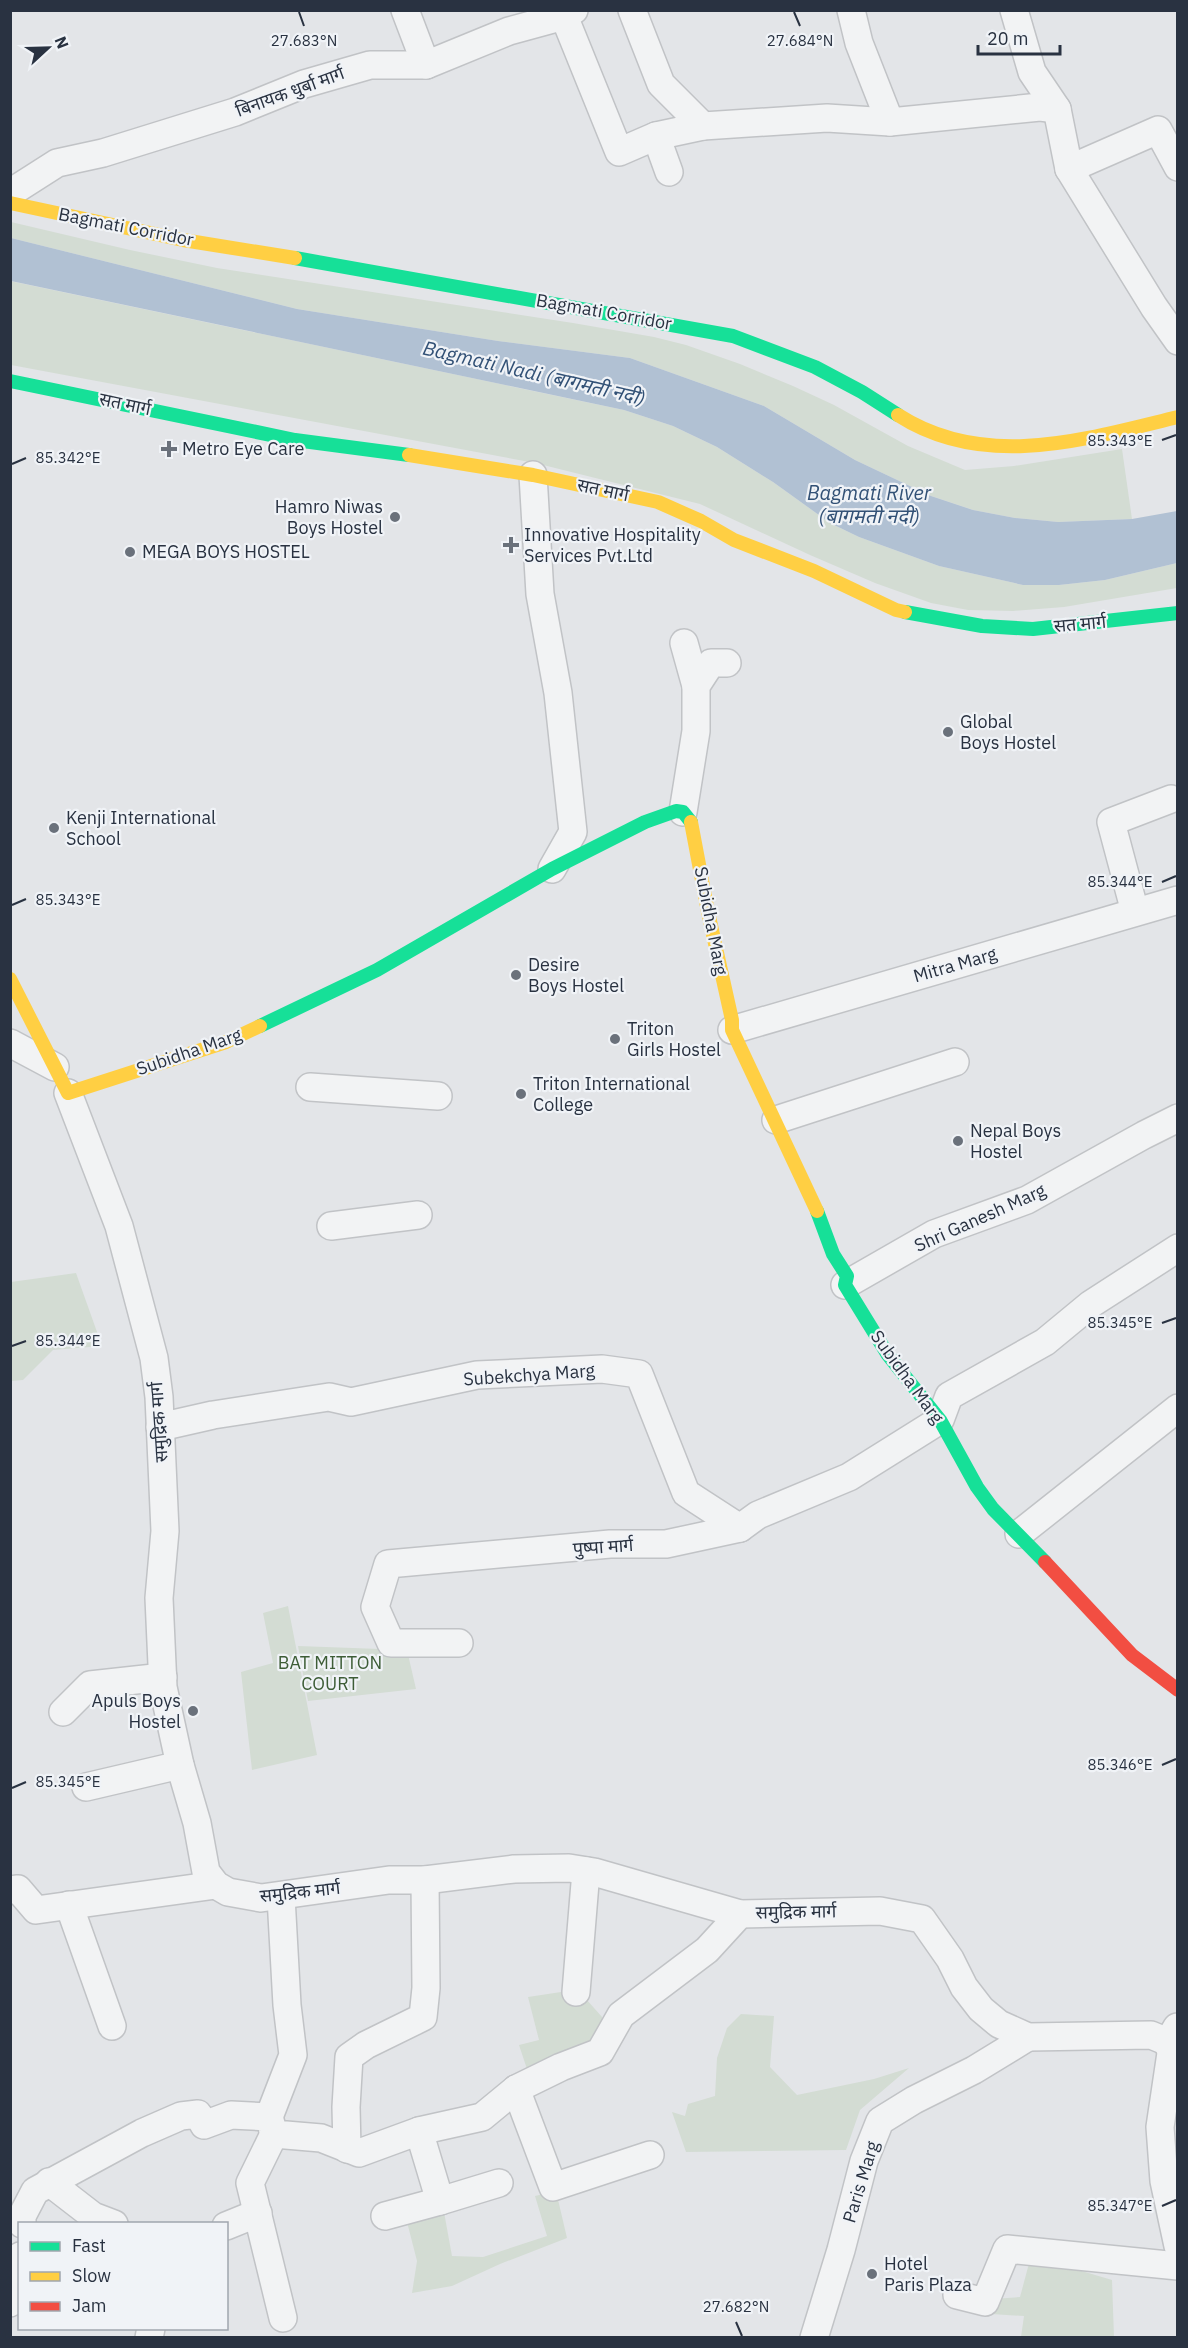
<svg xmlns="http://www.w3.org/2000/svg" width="1188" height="2348" font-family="'IBM Plex Sans','Noto Sans Devanagari',sans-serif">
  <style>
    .green { fill: #d3dcd3 }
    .water { fill: #b1c1d3 }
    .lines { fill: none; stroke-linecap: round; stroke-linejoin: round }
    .street-casing { stroke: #c1c3c6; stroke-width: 30 }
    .street { stroke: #f2f3f4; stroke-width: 27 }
    .fast { stroke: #16e098; stroke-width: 14 }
    .slow { stroke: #ffcf43; stroke-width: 14 }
    .jam { stroke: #f24e42; stroke-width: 14 }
    .ticks { fill: none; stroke: #293241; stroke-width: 2 }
    .poi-dot { fill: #6a717b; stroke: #f0f3f7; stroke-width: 2 }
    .labels { text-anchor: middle; stroke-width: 4.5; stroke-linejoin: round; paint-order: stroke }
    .street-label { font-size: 18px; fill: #293241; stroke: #f0f3f7 }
    .poi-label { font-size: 18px; fill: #293241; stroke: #f0f3f7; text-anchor: start }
    .park-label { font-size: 18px; fill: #3d5d36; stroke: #f0f3f7 }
    .water-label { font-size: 20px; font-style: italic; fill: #325176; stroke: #f0f3f7 }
    .ticks-label { font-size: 15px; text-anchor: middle; fill: #293241; stroke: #f0f3f7; stroke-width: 4.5; stroke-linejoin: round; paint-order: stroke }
  </style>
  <rect width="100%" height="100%" fill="#e3e5e8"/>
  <g class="green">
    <path d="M11,222L130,250L217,268L573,323L654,337L686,345L740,364L793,386L834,405L908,446L965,470L1014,466L1122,449L1132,519L1058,522L1015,518L973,510L931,496L855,460L764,406L630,358L498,341L297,309L11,238Z"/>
    <path d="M10,281L624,410L673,426L717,447L773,482L830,523L859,537L939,566L1023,585H1059L1105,580L1177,563V588L1064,607L1013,611L968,610L931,603L875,583L810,555L700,504L535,463L11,365Z"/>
    <path d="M76,1273L102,1346L53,1350L23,1380L11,1381V1282Z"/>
    <path d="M288,1606L317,1755L252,1770L241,1672L273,1663L263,1613Z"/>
    <path d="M298,1646L407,1650L416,1689L308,1701Z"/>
    <path d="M561,1992L586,1999L602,2017V2035L527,2069L519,2045L539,2040L528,1997Z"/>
    <path d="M741,2014L774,2016L770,2067L797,2095L874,2079L909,2068L860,2110L846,2150L686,2152L672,2112L685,2116L688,2104L715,2096L717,2058L727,2028Z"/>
    <path d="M556,2191L567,2238L500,2264L452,2286L412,2293L417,2261L406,2218L444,2212L452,2256L483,2257L547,2236L535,2196Z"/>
    <path d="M1031,2256L1112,2280L1114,2337H1021L1024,2316L991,2314L993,2299L1020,2297Z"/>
  </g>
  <path class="water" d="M11,238L297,309L498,341L630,358L764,406L855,460L931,496L973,510L1015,518L1058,522L1132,519L1177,511V563L1105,580L1059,585H1023L939,566L859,537L830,523L773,482L717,447L673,426L624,410L11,281Z"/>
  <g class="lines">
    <g class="street-casing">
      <g id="street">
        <path d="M405,10L426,65"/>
        <path d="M632,10L661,84L703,126L827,118L890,122L1040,107L1057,109"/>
        <path d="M851,10L859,43L890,122"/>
        <path d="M1014,10L1032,72L1057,109L1069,169L1154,307L1178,341"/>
        <path d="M564,16L619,152L656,136L703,126"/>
        <path d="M656,136L669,172"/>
        <path d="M1069,169L1158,130L1178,167"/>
        <path d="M10,193L57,163L103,153L235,112L304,84L370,65H426L509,31L564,16L574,10"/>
        <path d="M533,475L540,594L558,693L573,832L552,869"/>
        <path d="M684,643L696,686"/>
        <path d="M683,812L696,731V686L711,663H727"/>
        <path d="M1135,912L1111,822L1171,799"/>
        <path d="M732,1030L1178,900"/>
        <path d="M10,1043L55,1067"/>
        <path d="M310,1087L438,1096"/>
        <path d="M68,1093L119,1226L154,1358L159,1397L165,1531L159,1598L163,1687L180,1765L197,1823L206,1872L216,1885L228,1892L261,1898L389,1880H425L514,1869L569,1868L594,1872L740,1914L880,1911L922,1919L950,1959L964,1987L981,2009L999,2024L1028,2037L1151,2035L1168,2042"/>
        <path d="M776,1120L955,1062"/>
        <path d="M331,1226L418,1215"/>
        <path d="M845,1285L934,1234L1027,1200L1144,1135L1178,1118"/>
        <path d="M160,1427L213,1415L329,1397L351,1402L477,1375L602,1369L639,1374L686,1493L740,1528"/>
        <path d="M1019,1534L1178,1408"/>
        <path d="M459,1643H391L375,1607L388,1564L610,1544H666L740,1528L758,1515L849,1477L940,1420L949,1396L1045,1342L1091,1304L1178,1248"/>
        <path d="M63,1712L90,1685L163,1677"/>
        <path d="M86,1787L180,1765"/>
        <path d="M10,1890L18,1889L36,1910L216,1885"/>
        <path d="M69,1905L112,2026"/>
        <path d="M576,1992L586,1871"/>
        <path d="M1177,2027L1168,2042L1171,2053L1160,2127L1164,2181L1178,2246"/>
        <path d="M516,2089L553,2187L650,2155"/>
        <path d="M269,2117L293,2055L287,2005L281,1897"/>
        <path d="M419,2131L440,2201L499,2183"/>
        <path d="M274,2134L250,2183L283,2318"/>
        <path d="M347,2149L346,2107L349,2057L366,2045L423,2017L426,1988L425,1880"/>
        <path d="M49,2182L93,2216L114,2224"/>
        <path d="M385,2216L440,2201"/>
        <path d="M22,2224V2216L35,2191L142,2133L181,2116L198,2114L204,2125L231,2115L269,2117L274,2134L321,2138L359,2153L419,2131L482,2117L516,2089L561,2067L600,2052L621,2015L707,1950L740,1914"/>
        <path d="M226,2226L258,2213"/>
        <path d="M957,2295L985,2302L1007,2249L1178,2266"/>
        <path d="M10,2303L20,2256"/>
        <path d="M149,2338L151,2328"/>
        <path d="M814,2338L841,2250L864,2161L880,2121L914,2100L974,2070L1028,2037"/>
      </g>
    </g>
    <use href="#street" class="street"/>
    <g class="fast">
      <path d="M295,258L733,336L815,367L862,392L898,415"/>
      <path d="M10,381L295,440L409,455"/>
      <path d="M905,612L982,626L1033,629L1178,613"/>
      <path d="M260,1026L377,970L552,869L645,822L676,811L683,812L691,822"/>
      <path d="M817,1211L833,1254L847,1276L845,1285L888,1355L940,1420L977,1487L993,1509L1045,1562"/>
    </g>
    <g class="slow">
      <path d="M10,203L183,240L295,258"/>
      <path d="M898,415C985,471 1086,439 1178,417"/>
      <path d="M409,455L533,475L658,502L701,521L734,540L814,571L896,610L905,612"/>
      <path d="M691,822L708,912L732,1020V1030L817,1211"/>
      <path d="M10,979L68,1093L226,1042L260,1026"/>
    </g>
    <path class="jam" d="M1045,1562L1132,1655L1178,1690"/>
  </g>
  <path class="ticks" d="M299,12L304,26M794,12L800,26M1162,440L1176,435M12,464L26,458M1162,882L1176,876M12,905L26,899M1162,1323L1176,1318M12,1346L26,1341M1162,1765L1176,1759M12,1788L26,1782M1162,2206L1176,2200M736,2322L742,2336"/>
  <g class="poi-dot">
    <path d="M166 440h6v6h6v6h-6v6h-6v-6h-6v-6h6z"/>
    <circle cx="395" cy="517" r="6"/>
    <path d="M508 536h6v6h6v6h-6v6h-6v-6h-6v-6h6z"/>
    <circle cx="130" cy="552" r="6"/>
    <circle cx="948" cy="732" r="6"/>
    <circle cx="54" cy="828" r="6"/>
    <circle cx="516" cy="975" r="6"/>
    <circle cx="615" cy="1039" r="6"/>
    <circle cx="521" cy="1094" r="6"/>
    <circle cx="958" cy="1141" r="6"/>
    <circle cx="193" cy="1711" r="6"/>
    <circle cx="872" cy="2274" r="6"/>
  </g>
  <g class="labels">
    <g class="street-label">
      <text transform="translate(290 92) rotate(-20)" y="6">बिनायक धुर्बा मार्ग</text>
      <text transform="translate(126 227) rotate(11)" y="6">Bagmati Corridor</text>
      <text transform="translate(604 312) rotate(10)" y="6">Bagmati Corridor</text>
      <text transform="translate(125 404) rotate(12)" y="6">सत मार्ग</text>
      <text transform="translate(603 490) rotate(12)" y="6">सत मार्ग</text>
      <text transform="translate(1080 624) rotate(-5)" y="6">सत मार्ग</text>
      <text transform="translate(711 921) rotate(79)" y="6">Subidha Marg</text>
      <text transform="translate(955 965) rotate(-16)" y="6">Mitra Marg</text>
      <text transform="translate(189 1052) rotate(-19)" y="6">Subidha Marg</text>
      <text transform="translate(980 1218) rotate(-24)" y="6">Shri Ganesh Marg</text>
      <text transform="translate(529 1375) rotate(-4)" y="6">Subekchya Marg</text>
      <text transform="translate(907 1377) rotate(54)" y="6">Subidha Marg</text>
      <text transform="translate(159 1422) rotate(-94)" y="6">समुद्रिक मार्ग</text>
      <text transform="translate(603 1547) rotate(-4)" y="6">पुष्पा मार्ग</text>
      <text transform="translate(300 1892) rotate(-6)" y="6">समुद्रिक मार्ग</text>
      <text transform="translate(796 1912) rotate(-1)" y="6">समुद्रिक मार्ग</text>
      <text transform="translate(861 2182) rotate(-73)" y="6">Paris Marg</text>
    </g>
    <g class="poi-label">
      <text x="182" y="455">Metro Eye Care</text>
      <text x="383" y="513" text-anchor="end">Hamro Niwas<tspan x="383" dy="21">Boys Hostel</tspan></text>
      <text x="524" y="541">Innovative Hospitality<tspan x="524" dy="21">Services Pvt.Ltd</tspan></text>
      <text x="142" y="558">MEGA BOYS HOSTEL</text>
      <text x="960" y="728">Global<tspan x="960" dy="21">Boys Hostel</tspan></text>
      <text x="66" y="824">Kenji International<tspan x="66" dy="21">School</tspan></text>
      <text x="528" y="971">Desire<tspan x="528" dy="21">Boys Hostel</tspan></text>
      <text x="627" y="1035">Triton<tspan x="627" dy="21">Girls Hostel</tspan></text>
      <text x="533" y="1090">Triton International<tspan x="533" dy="21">College</tspan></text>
      <text x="970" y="1137">Nepal Boys<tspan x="970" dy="21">Hostel</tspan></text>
      <text x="181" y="1707" text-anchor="end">Apuls Boys<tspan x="181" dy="21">Hostel</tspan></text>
      <text x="884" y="2270">Hotel<tspan x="884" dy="21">Paris Plaza</tspan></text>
    </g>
    <g class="park-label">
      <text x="330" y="1669">BAT MITTON<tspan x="330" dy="21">COURT</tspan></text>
    </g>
    <g class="water-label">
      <text transform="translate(534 373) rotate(13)" y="7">Bagmati Nadi (बागमती नदी)</text>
      <text x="869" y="500">Bagmati River<tspan x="869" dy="23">(बागमती नदी)</tspan></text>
    </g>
  </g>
  <g class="ticks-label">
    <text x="304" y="46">27.683°N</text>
    <text x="800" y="46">27.684°N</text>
    <text x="1120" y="446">85.343°E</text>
    <text x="68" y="463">85.342°E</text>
    <text x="1120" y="887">85.344°E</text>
    <text x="68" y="905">85.343°E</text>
    <text x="1120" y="1328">85.345°E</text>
    <text x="68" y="1346">85.344°E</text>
    <text x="1120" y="1770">85.346°E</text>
    <text x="68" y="1787">85.345°E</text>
    <text x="1120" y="2211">85.347°E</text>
    <text x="736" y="2312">27.682°N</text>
  </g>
  <rect width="1188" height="2348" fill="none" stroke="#293241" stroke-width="24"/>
  <rect x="18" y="2222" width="210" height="108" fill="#f0f3f7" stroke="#a0a6ae" stroke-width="1.5"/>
  <rect x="30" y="2242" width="30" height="9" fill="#16e098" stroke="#a0a6ae" stroke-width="1.5"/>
  <text x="72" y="2252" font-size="18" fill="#293241">Fast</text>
  <rect x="30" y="2272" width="30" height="9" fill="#ffcf43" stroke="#a0a6ae" stroke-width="1.5"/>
  <text x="72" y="2282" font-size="18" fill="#293241">Slow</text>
  <rect x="30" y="2302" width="30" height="9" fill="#f24e42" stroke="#a0a6ae" stroke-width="1.5"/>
  <text x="72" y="2312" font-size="18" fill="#293241">Jam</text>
  <g transform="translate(48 48) rotate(68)" stroke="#f0f3f7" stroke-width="4.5" paint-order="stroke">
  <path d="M0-4.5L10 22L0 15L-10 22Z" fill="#293241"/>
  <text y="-9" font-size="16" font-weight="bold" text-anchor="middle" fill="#293241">N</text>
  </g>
  <path d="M978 45v9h82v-9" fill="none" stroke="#293241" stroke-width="3"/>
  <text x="987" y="45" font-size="18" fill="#293241" stroke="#f0f3f7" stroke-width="4.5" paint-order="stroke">20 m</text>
</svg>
